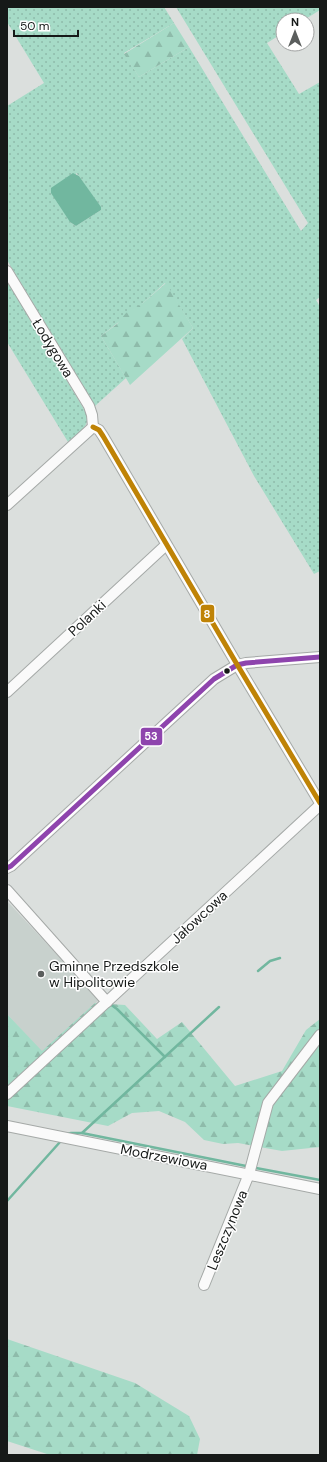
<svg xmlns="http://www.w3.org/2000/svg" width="327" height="1462" font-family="'DM Sans',sans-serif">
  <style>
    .built { fill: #c8d1cd }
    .grass { fill: url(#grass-dots); fill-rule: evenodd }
    .forest { fill: url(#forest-firs) }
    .water { fill: #71b79f }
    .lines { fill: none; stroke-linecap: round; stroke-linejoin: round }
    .stream { stroke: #71b79f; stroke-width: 2.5 }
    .minor-casing { stroke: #a5a9a7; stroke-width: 12 }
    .minor { stroke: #fafafa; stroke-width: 10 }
    .bus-1-casing { stroke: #fff; stroke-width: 8 }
    .bus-2-casing { stroke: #fff; stroke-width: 8 }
    .bus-1 { stroke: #8e44ad; stroke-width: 5 }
    .bus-2 { stroke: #bf8306; stroke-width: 5 }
    .bus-dot { fill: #161918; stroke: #fff; stroke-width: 1.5 }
    .poi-dot { fill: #5b5e5d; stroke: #fff; stroke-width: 1.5 }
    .labels { text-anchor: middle; stroke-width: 3; stroke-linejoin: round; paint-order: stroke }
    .street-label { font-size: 14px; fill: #161918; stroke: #fff }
    .poi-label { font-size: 14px; fill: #161918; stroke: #fff; text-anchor: start }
    .line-badge { stroke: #fff; stroke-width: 1.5 }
    .badge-label { font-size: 11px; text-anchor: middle; font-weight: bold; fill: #fff }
  </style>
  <defs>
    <pattern id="grass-dots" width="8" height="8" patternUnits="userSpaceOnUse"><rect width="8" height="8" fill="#a6dbc7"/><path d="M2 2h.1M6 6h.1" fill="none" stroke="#8ebbaa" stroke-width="1.8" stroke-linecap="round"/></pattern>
    <pattern id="forest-firs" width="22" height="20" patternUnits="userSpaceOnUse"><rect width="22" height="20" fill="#a6dbc7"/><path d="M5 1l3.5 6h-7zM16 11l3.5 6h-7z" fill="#8ebbaa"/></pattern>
  </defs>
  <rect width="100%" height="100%" fill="#dbdfdd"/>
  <path class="built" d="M7,901L99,1000L42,1052L7,1014Z"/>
  <g class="grass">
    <path d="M7,7H164L174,23L124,53L139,77L189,47L301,231L308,223L176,7H320V10L304,20H283V33L267,43L299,94L320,82V297L316,300L320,307V571L314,574L254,476L182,339L193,328L165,283L143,303L101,336L126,378L95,406L7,260V106L44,83L7,22ZM76,173L79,176L100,207L101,210L76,226L70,222Z"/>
    <path d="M7,280L88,416C88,428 76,435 68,442L7,342Z"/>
  </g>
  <g class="forest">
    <path d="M174,23L189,47L139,77L124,54Z"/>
    <path d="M166,283L193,328L130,385L101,336L117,324L126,313L143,303Z"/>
    <path d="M95,1003L125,1005L157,1039L182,1022L235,1086L282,1071L306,1030L320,1019V1147L282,1151L238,1143L223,1144L204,1140L185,1122L159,1111L132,1113L108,1126L7,1106V1014L42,1051Z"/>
    <path d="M7,1339L135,1383L189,1416L200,1439L197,1455H50L7,1441Z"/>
  </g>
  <path class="water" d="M73,173L79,176L101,207V210L76,226L70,222L51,193V188Z"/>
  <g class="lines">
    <g class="stream">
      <path d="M258,971L270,961L280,958"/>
      <path d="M110,1004L117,1009L165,1057"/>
      <path d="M82,1133L219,1007"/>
      <path d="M67,1134L71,1133H82L246,1166"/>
      <path d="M256,1168L320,1180"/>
      <path d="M7,1201L60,1142"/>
    </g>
    <g class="minor-casing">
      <g id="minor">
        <path d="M7,271L89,406L92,415L93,427"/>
        <path d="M93,427L99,430L103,436L235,661L320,803"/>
        <path d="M7,505L93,427"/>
        <path d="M7,692L166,545"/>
        <path d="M7,868L11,866L214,679L237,665L246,663L320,657"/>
        <path d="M7,890L107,1002"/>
        <path d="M7,1094L320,805"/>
        <path d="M7,1126L320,1189"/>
        <path d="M204,1285L249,1174L268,1103L320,1035"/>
      </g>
    </g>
    <use href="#minor" class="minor"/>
    <g class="bus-1-casing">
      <path id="bus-1" d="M7,868L11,866L214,679L237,665L246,663L320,657"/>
    </g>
    <g class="bus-2-casing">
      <path id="bus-2" d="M93,427L99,430L103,436L235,661L320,803"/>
    </g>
    <use href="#bus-1" class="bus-1"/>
    <use href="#bus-2" class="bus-2"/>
  </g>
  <circle class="bus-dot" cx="227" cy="671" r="3.5"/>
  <circle class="poi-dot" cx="41" cy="974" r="4"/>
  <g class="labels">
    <g class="street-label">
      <text transform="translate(53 348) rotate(59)" y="5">Łodygowa</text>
      <text transform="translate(87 618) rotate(-43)" y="5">Polanki</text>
      <text transform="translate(199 917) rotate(-43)" y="5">Jałowcowa</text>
      <text transform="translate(164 1157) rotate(11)" y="5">Modrzewiowa</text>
      <text transform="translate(227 1230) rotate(-68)" y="5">Leszczynowa</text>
    </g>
    <g class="poi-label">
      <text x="49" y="971">Gminne Przedszkole<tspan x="49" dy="16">w Hipolitowie</tspan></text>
    </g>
  </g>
  <g class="line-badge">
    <rect x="200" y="604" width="15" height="19" rx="4" fill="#bf8306"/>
    <rect x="140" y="727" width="23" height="19" rx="4" fill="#8e44ad"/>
  </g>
  <g class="badge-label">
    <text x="207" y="618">8</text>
    <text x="151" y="740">53</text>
  </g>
  <rect width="327" height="1462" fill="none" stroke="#161918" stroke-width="16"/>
  <g transform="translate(295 32)"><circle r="19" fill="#ffffff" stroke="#a2a3a3"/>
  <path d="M0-3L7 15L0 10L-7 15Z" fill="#5b5e5d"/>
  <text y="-6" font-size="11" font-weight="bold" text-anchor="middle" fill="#161918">N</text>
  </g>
  <path d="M14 30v6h64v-6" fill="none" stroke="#161918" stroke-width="2"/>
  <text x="20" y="30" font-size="12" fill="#161918" stroke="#ffffff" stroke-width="3" paint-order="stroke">50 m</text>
</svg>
